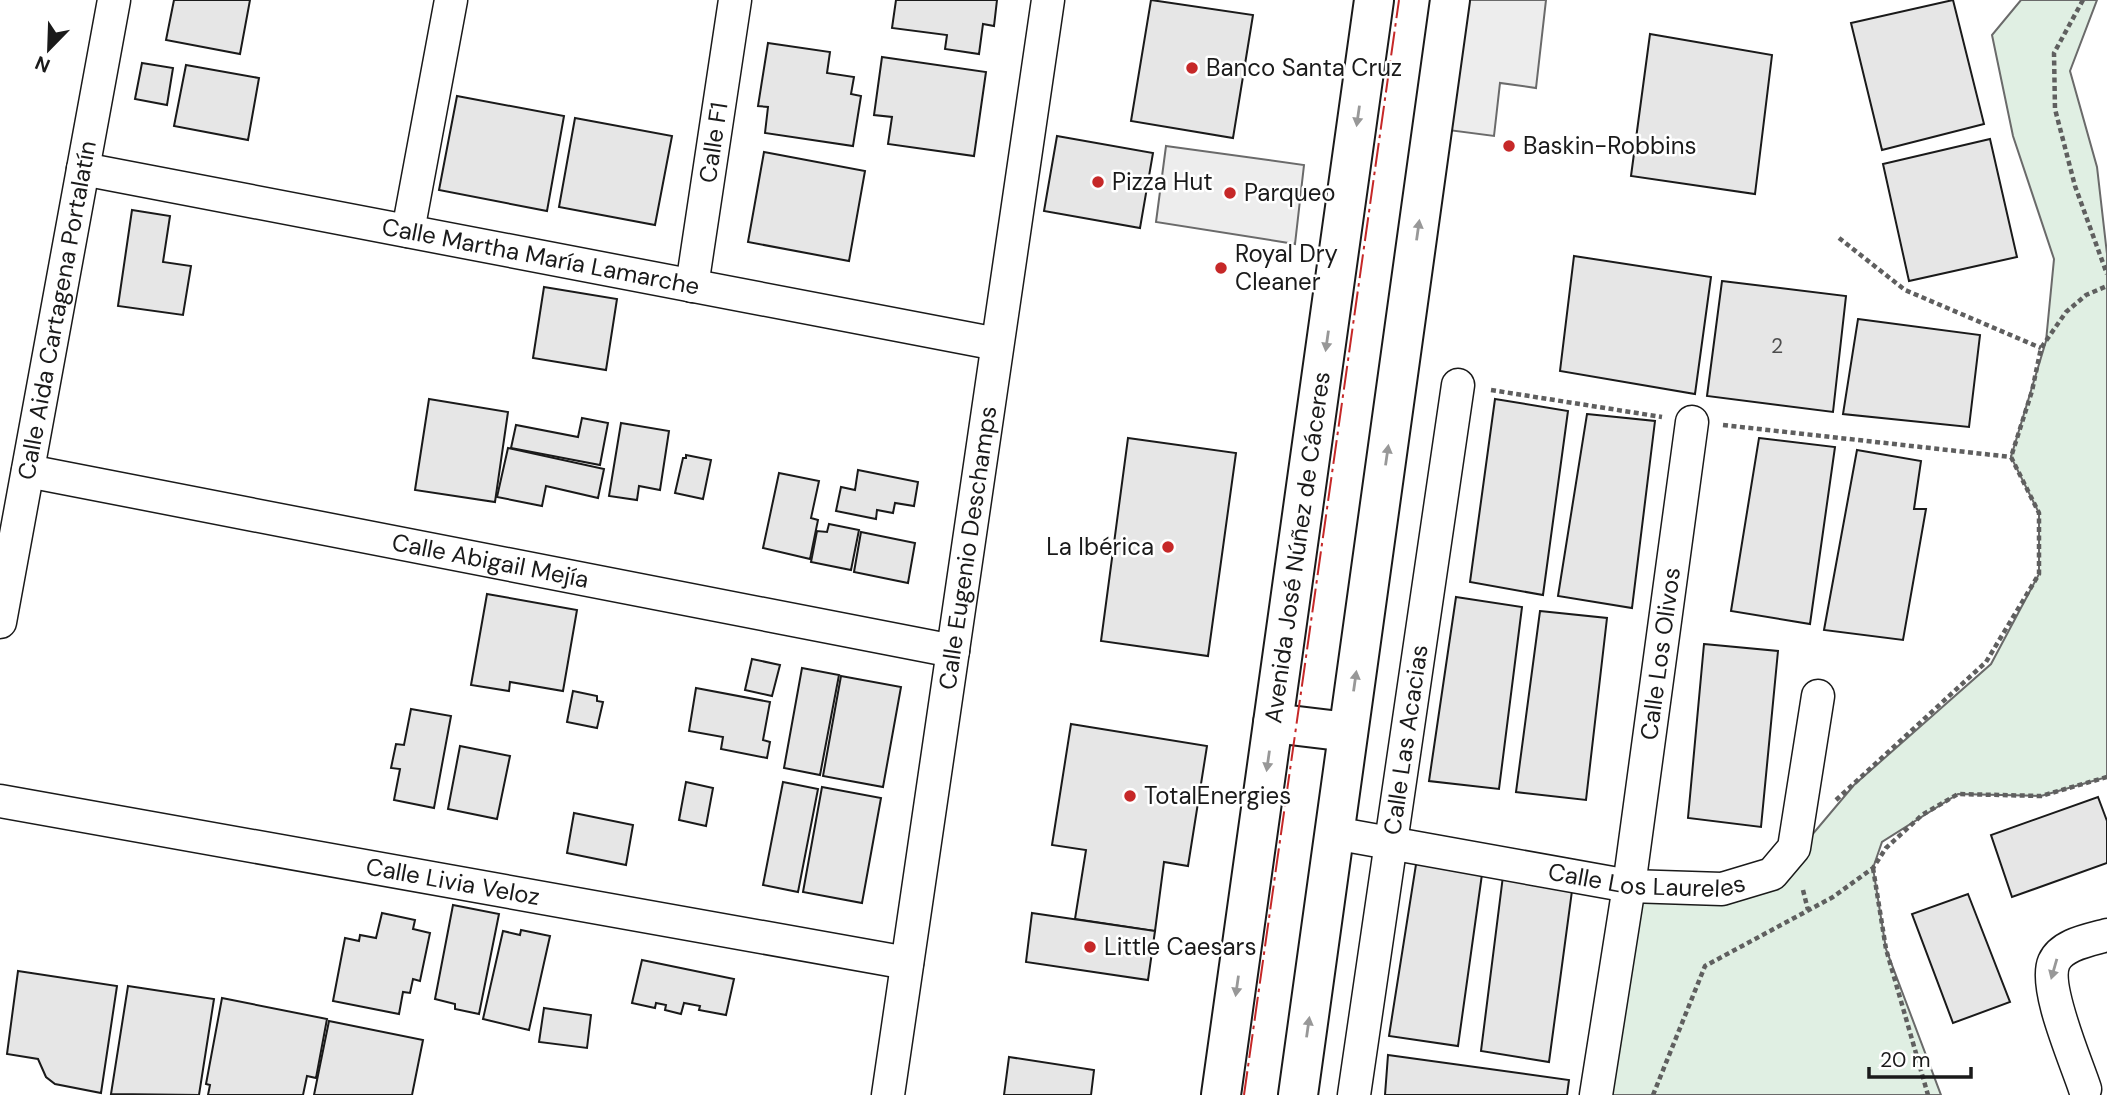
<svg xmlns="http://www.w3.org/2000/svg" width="2107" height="1095" font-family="'DM Sans',sans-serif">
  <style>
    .green { fill: #e0efe3; stroke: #6a6a6a; stroke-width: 2 }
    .parking { fill: #ededed; stroke: #6a6a6a; stroke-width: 2 }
    .building { fill: #e6e6e6; stroke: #1a1a1a; stroke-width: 2 }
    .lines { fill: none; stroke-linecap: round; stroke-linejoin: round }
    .street-casing { stroke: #1a1a1a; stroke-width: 35 }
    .primary-casing { stroke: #1a1a1a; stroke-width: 42 }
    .path { stroke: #5f5f5f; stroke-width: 4.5; stroke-dasharray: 5 3.5; stroke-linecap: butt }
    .street { stroke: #fff; stroke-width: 32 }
    .primary { stroke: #fff; stroke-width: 38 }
    .power { stroke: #c62828; stroke-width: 2; stroke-dasharray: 24 5 3.5 5; stroke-linecap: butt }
    .oneway { fill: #989898 }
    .poi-dot { fill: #c62828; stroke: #fff; stroke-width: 2.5 }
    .labels { text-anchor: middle; stroke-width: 5; stroke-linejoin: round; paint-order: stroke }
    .number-label { font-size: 21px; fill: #4d4d4d }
    .poi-label { font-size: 24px; fill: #1a1a1a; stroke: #fff; text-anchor: start }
    .street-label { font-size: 24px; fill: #1a1a1a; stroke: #fff }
  </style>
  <rect width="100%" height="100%" fill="#fff"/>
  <path class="green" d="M2021,0H2097L2070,71L2097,167L2107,254V777L2041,796L1958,794L1882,842L1873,868L1886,949L1941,1095H1599L1633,886L1724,892L1796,854L1854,785L1991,664L2039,574V513L2011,457L2046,341L2054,259L2013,136L1992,35Z"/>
  <g class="parking">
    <path d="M1464,0H1546L1536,88L1500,83L1494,136L1448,130Z"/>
    <path d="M1166,146L1304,165L1295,244L1156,222Z"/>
  </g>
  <g class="building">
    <path d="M174,0H250L240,54L166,40Z"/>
    <path d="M896,0H997L994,26L983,24L979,54L945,49L947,35L892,28Z"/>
    <path d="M1151,0L1253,15L1233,138L1131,121Z"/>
    <path d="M1953,0L1984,124L1882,150L1851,23Z"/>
    <path d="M1650,34L1772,55L1755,194L1631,176Z"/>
    <path d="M768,43L830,52L827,73L854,77L851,94L861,96L853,146L765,133L768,107L758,106Z"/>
    <path d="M882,57L986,72L974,156L888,144L892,117L874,115Z"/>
    <path d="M142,63L173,68L167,105L135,99Z"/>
    <path d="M186,65L259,78L248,140L174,126Z"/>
    <path d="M457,96L564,116L547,211L439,190Z"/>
    <path d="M575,118L672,136L655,225L559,207Z"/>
    <path d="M1057,136L1153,153L1140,228L1044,211Z"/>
    <path d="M1990,139L2017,257L1909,281L1883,164Z"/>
    <path d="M764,152L865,171L849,261L748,242Z"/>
    <path d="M132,210L170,216L163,262L191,266L183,315L118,306Z"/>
    <path d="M1574,256L1711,277L1695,394L1560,371Z"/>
    <path d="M1722,281L1846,296L1833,412L1707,396Z"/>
    <path d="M544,287L617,299L606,370L533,358Z"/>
    <path d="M1858,319L1980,335L1969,427L1843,414Z"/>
    <path d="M429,399L508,412L495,502L415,490Z"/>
    <path d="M1495,399L1568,411L1543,595L1470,582Z"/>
    <path d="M1587,414L1655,421L1632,608L1558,596Z"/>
    <path d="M582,418L608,423L600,465L511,448L516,425L578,437Z"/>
    <path d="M621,423L669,431L660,490L639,486L637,500L609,496Z"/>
    <path d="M1128,438L1236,453L1208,656L1101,641Z"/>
    <path d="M1759,438L1835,447L1810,624L1731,611Z"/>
    <path d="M508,448L604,469L598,498L546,486L542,506L497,497Z"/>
    <path d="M1857,450L1921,461L1914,509H1926L1903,640L1824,630Z"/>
    <path d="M686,455L711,460L703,499L675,493L683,458H686Z"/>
    <path d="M858,470L918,482L914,506L895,503L893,513L877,510L876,519L836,511L841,487L855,490Z"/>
    <path d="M779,473L819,481L811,518L818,520L810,559L763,548Z"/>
    <path d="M829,524L859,530L851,570L811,562L817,531L827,532Z"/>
    <path d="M861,532L915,543L908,583L854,572Z"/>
    <path d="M487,594L577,610L563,691L510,682L509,691L471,685Z"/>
    <path d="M1456,597L1522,607L1499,789L1429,781Z"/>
    <path d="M1540,611L1607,618L1586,800L1516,792Z"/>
    <path d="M1704,644L1778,651L1761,827L1688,818Z"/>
    <path d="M752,659L780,665L772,696L745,690Z"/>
    <path d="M802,668L839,675L820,775L784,768Z"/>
    <path d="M841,676L901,687L883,787L823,776Z"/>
    <path d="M696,688L770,702L763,740L770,742L767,758L721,749L723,737L689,731Z"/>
    <path d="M573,691L597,696V701L603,702L597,728L567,722Z"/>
    <path d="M411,709L451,716L434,808L394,800L400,769L391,768L396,744L404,745Z"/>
    <path d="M1071,724L1207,746L1188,866L1164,862L1155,931L1075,919L1086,850L1052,845Z"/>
    <path d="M460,746L510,756L497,819L448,809Z"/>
    <path d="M686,782L713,788L706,826L679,820Z"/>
    <path d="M783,782L818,789L798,892L763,885Z"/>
    <path d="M822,787L881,798L862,903L803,892Z"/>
    <path d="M2098,797L2107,821V863L2012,897L1991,835Z"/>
    <path d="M574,813L633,825L626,865L567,853Z"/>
    <path d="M1417,858L1483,867L1458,1046L1389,1036Z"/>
    <path d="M1504,868L1574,876L1549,1062L1481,1051Z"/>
    <path d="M1968,894L2010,1002L1953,1023L1912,914Z"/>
    <path d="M453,905L499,914L479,1014L455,1009V1004L435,999Z"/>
    <path d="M382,913L415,920L413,929L430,933L420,981L413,979L410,993L403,992L399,1014L333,1001L345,938L359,941L360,935L376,938Z"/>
    <path d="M1032,913L1155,931L1148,980L1026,962Z"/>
    <path d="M521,930L550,936L529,1030L483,1019L503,931L520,935Z"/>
    <path d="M642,960L734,979L726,1015L699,1010L700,1006L684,1003L681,1014L665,1010L666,1005L656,1003L655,1008L632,1003Z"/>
    <path d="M18,971L117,986L101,1093L55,1084L46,1077L38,1059L7,1054Z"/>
    <path d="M128,986L214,999L199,1095L111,1094Z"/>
    <path d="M222,998L327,1019L316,1078L307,1076L303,1095H208L210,1085L206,1084Z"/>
    <path d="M544,1008L591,1015L587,1048L539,1042Z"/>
    <path d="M329,1021L423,1040L412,1095H314Z"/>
    <path d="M1388,1055L1569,1080L1567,1095H1385Z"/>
    <path d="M1009,1057L1094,1070L1091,1095H1004Z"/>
  </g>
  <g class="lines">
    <g class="street-casing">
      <g id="street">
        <path id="s1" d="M83,169L997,344"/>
        <path d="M408,231L451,0"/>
        <path id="s2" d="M692,286L735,0"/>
        <path id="s3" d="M28,471L953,651"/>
        <path id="s4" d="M0,622L114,0"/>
        <path id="s5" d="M0,801L907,963"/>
        <path id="s6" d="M1334,833L1629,886L1722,889L1772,874L1794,848L1818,696"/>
        <path d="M2085,1089C2076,1061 2043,987 2054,962C2062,944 2090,940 2107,935"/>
        <path id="s7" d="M888,1095L1048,0"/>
        <path id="s8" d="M1354,1095L1458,385"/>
        <path id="s9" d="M1596,1095L1629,886L1692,422"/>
      </g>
    </g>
    <g class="primary-casing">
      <g id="primary">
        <path d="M1273,723L1348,732"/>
        <path id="s10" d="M1221,1095L1374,0"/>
        <path d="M1298,1095L1450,0"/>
      </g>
    </g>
    <g class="path">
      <path d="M2083,0L2054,53L2055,109L2075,186L2107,274"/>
      <path d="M1839,238L1905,290L2041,348"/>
      <path d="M1491,390L1662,417"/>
      <path d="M1723,425L2011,457"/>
      <path d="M1836,800L1986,662L2039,574V513L2011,457L2032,391L2041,348L2066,312L2086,295L2107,286"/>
      <path d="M1873,868L1886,949L1928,1095"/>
      <path d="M1803,890L1808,910"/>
      <path d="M1653,1095L1705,966L1833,897L1873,868L1886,848L1922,815L1958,794L2041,796L2107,777"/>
    </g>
    <use href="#street" class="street"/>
    <use href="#primary" class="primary"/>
    <path class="power" d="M1244,1095L1399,0"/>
  </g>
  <defs><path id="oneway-solid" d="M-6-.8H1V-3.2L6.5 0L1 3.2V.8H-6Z" transform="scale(1.75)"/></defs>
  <g class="oneway">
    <use href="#oneway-solid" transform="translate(1358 116) rotate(98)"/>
    <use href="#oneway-solid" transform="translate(1418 230) rotate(-82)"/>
    <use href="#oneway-solid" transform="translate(1327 341) rotate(98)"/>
    <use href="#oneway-solid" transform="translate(1387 455) rotate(-82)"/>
    <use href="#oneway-solid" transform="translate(1355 681) rotate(-82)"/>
    <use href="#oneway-solid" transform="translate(1268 761) rotate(98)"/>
    <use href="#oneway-solid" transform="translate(2054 969) rotate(106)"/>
    <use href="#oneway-solid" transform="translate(1237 986) rotate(98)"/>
    <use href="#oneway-solid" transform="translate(1308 1027) rotate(-82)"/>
  </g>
  <g class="poi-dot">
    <circle cx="1192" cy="68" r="7"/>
    <circle cx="1509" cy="146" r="7"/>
    <circle cx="1098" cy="182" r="7"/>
    <circle cx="1230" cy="193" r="7"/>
    <circle cx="1221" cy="268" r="7"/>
    <circle cx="1168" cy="547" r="7"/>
    <circle cx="1130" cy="796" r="7"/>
    <circle cx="1090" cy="947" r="7"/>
  </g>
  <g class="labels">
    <g class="number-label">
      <text x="1777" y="353">2</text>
    </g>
    <g class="poi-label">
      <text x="1206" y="76">Banco Santa Cruz</text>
      <text x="1523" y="154">Baskin-Robbins</text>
      <text x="1112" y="190">Pizza Hut</text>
      <text x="1244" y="201">Parqueo</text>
      <text x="1235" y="262">Royal Dry<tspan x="1235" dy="28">Cleaner</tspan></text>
      <text x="1154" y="555" text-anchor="end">La Ibérica</text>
      <text x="1144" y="804">TotalEnergies</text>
      <text x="1104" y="955">Little Caesars</text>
    </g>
    <g class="street-label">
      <text dy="8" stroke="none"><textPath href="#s2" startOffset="145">Calle F1</textPath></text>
      <text dy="8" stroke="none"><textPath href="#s1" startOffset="466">Calle Martha María Lamarche</textPath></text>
      <text dy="8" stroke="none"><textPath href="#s4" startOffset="317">Calle Aida Cartagena Portalatín</textPath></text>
      <text dy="8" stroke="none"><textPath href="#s7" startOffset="553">Calle Eugenio Deschamps</textPath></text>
      <text dy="8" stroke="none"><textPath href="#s10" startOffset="553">Avenida José Núñez de Cáceres</textPath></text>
      <text dy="8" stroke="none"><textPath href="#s3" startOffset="471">Calle Abigail Mejía</textPath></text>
      <text dy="8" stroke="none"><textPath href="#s9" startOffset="446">Calle Los Olivos</textPath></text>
      <text dy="8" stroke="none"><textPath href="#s8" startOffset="359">Calle Las Acacias</textPath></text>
      <text dy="8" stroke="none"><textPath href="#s6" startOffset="317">Calle Los Laureles</textPath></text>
      <text dy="8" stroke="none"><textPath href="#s5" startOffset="460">Calle Livia Veloz</textPath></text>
    </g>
  </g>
  <g transform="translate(49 49) rotate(203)" stroke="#ffffff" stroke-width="5" paint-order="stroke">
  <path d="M0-5L12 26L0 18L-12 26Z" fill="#1a1a1a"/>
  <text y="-10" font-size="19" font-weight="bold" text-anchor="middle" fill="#1a1a1a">N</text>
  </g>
  <path d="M1869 1067v10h102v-10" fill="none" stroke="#1a1a1a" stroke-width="3.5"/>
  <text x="1880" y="1067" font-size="21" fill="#1a1a1a" stroke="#ffffff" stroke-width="5" paint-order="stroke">20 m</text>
</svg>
